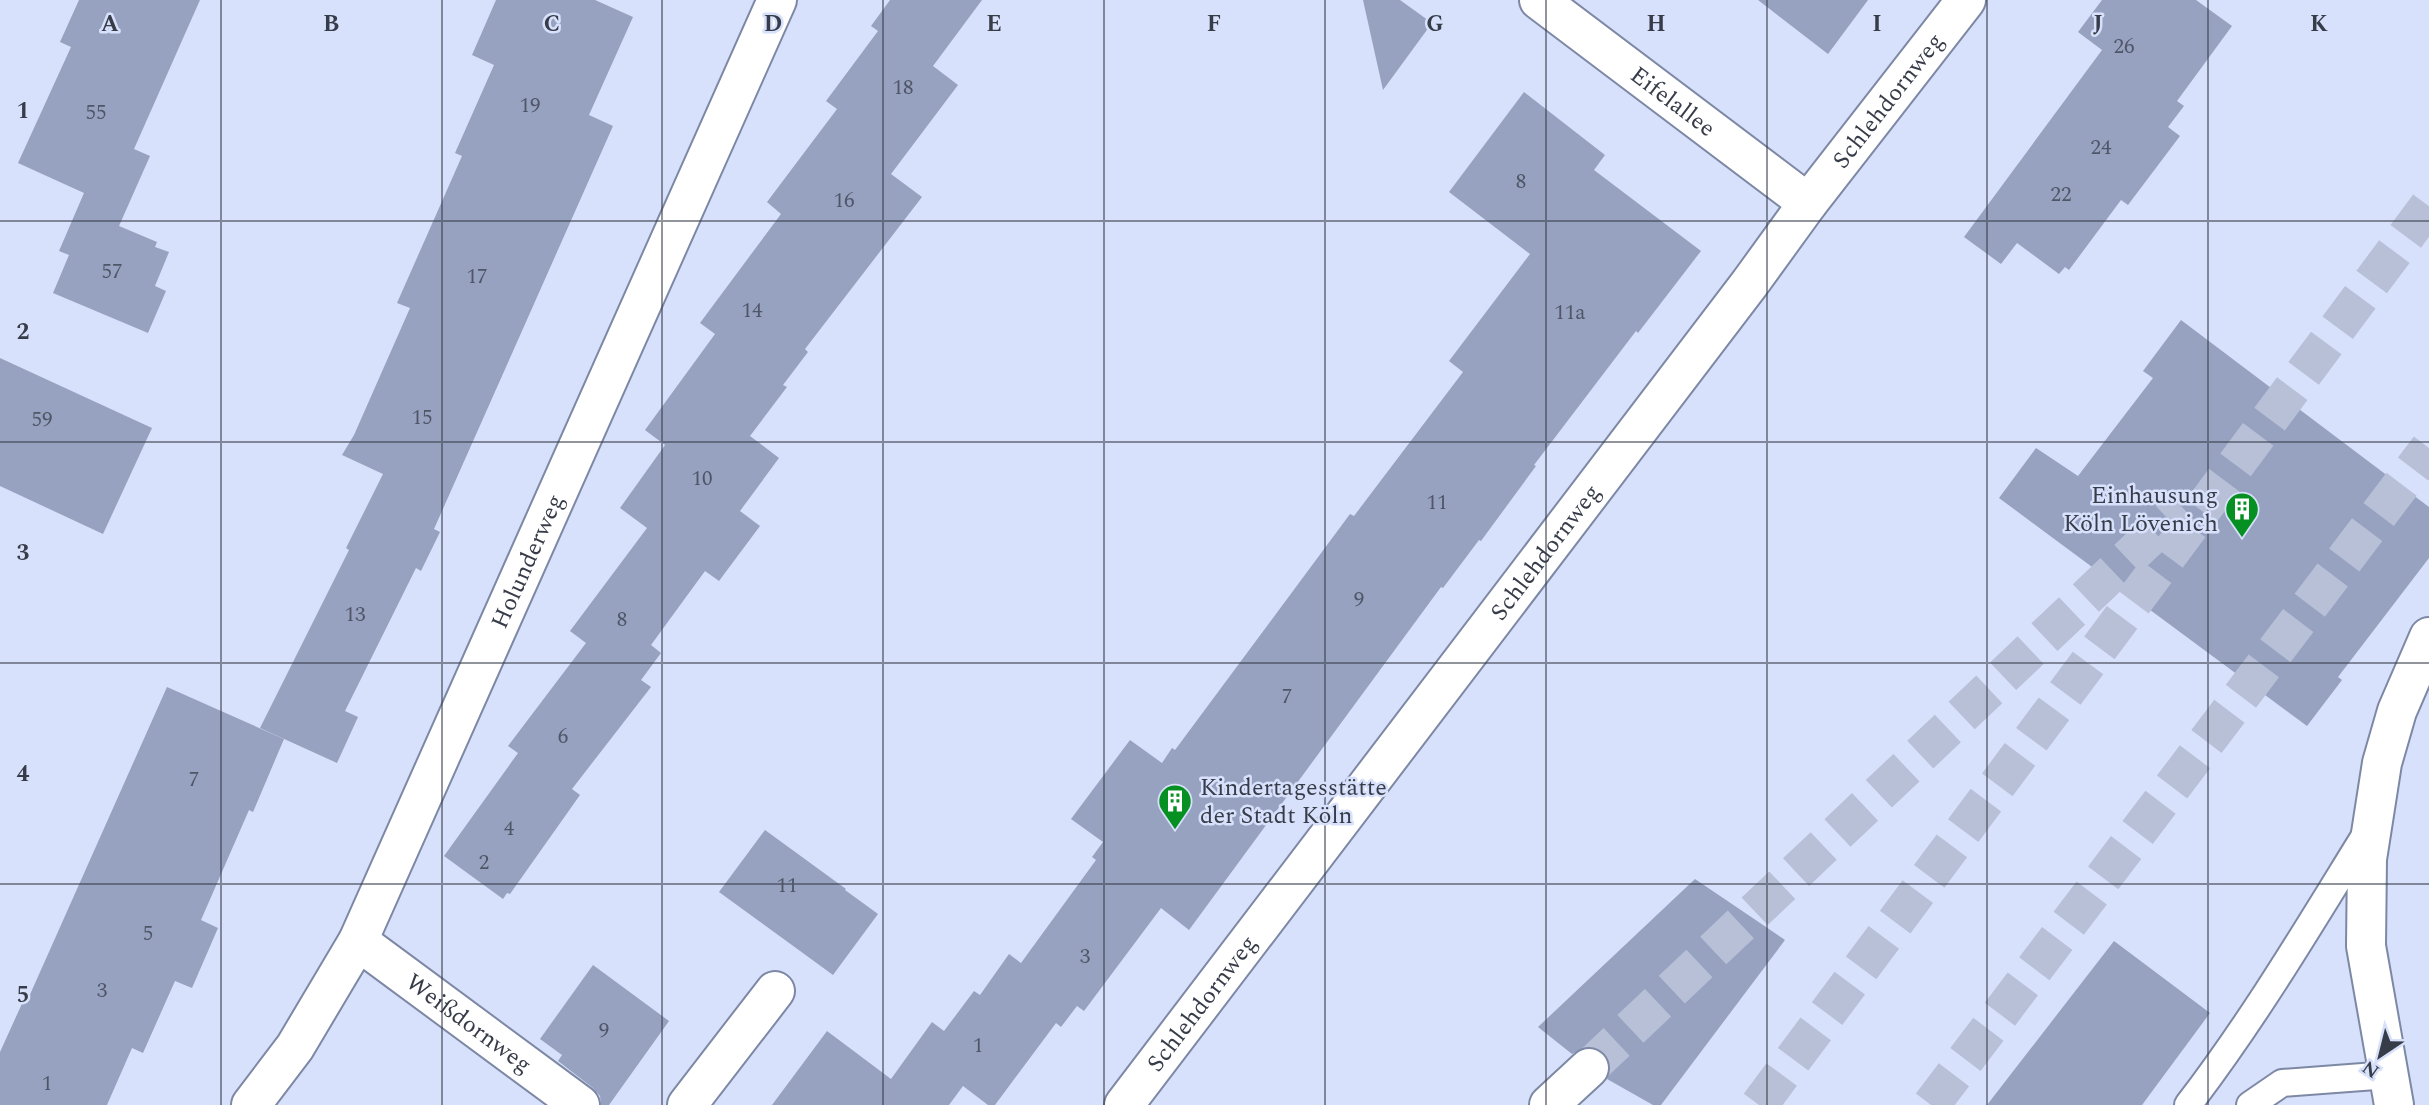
<svg xmlns="http://www.w3.org/2000/svg" width="2429" height="1105" font-family="Spectral,serif">
  <style>
    .building { fill: #97a2c0 }
    .lines { fill: none; stroke-linecap: round; stroke-linejoin: round }
    .motorway-tunnel { stroke: #b8c0d7; stroke-width: 38; stroke-dasharray: 38 19; stroke-linecap: butt }
    .service-casing { stroke: #7d88a5; stroke-width: 30 }
    .minor-casing { stroke: #7d88a5; stroke-width: 42 }
    .motorway-casing { stroke: #7d88a5; stroke-width: 42 }
    .service { stroke: #fff; stroke-width: 26 }
    .minor { stroke: #fff; stroke-width: 38 }
    .motorway { stroke: #fff; stroke-width: 38 }
    .grid { fill: none; stroke: #373c49; stroke-width: 2; stroke-opacity: 0.55 }
    .labels { text-anchor: middle; stroke-width: 5; stroke-linejoin: round; paint-order: stroke }
    .number-label { font-size: 21px; fill: #4f5667 }
    .street-label { font-size: 24px; fill: #373c49; stroke: #d8e1fb }
    .poi-label { font-size: 24px; fill: #373c49; stroke: #d8e1fb; text-anchor: end }
    .grid-label { font-size: 23px; text-anchor: middle; font-weight: bold; fill: #373c49; stroke: #d8e1fb; stroke-width: 5; stroke-linejoin: round; paint-order: stroke }
  </style>
  <rect width="100%" height="100%" fill="#d8e1fb"/>
  <g class="building">
    <path d="M79,0H200L134,149L150,156L119,226L157,242L155,247L169,252L155,286L166,291L148,333L53,293L69,255L59,251L84,193L18,163L71,47L60,42Z"/>
    <path d="M496,0H595L633,17L589,115L613,126L434,529L440,532L421,571L416,568L345,711L358,717L337,763L260,728L349,550L346,548L383,474L342,455L354,435L410,308L397,303L462,156L455,153L494,65L472,55Z"/>
    <path d="M890,0H982L933,66L958,85L891,174L922,197L805,349L808,352L783,385L787,387L750,436L779,458L740,511L760,526L719,581L705,571L651,645L661,653L641,680L651,687L572,789L580,795L510,894L507,893L503,899L444,856L518,753L508,746L586,643L570,631L647,528L620,508L665,445L645,430L715,334L700,323L781,214L767,202L837,109L826,101L878,31L871,26Z"/>
    <path d="M1363,0H1400L1432,23L1383,90Z"/>
    <path d="M1758,0H1868L1828,54Z"/>
    <path d="M2102,0H2196L2232,26L2177,101L2184,106L2168,127L2180,136L2128,205L2121,200L2069,270L2065,267L2059,274L2017,243L2001,264L1964,237L2102,50L2078,32Z"/>
    <path d="M1524,92L1605,155L1594,170L1701,251L1638,333L1636,331L1534,465L1536,466L1481,541L1479,540L1443,588L1441,587L1189,930L1161,908L1084,1011L1077,1006L1061,1027L1056,1023L995,1105H988L963,1086L949,1105H772L827,1031L891,1079L932,1022L944,1031L974,991L980,995L1009,954L1021,963L1096,860L1092,857L1103,842L1071,819L1130,740L1162,763L1172,748L1175,750L1350,514L1354,516L1463,372L1449,361L1530,254L1449,192Z"/>
    <path d="M2181,320L2429,507V558L2338,677L2342,680L2307,726L1999,498L2036,448L2078,476L2153,378L2143,371Z"/>
    <path d="M0,358L152,428L103,534L0,486Z"/>
    <path d="M167,687L284,739L253,812L249,810L201,920L218,928L192,988L175,981L143,1053L132,1048L107,1105H0V1052L25,997L28,999Z"/>
    <path d="M765,830L846,889L845,890L878,914L833,975L719,892Z"/>
    <path d="M1695,879L1785,940L1661,1105H1653L1607,1079L1610,1064L1605,1053L1595,1047H1585L1572,1054L1538,1027Z"/>
    <path d="M2114,941L2210,1013L2142,1105H1987Z"/>
    <path d="M593,965L669,1021L609,1105H601L600,1096L593,1088L558,1061L562,1055L540,1039Z"/>
  </g>
  <g class="lines">
    <g class="motorway-tunnel">
      <path d="M1589,1068L2182,507"/>
      <path d="M1759,1105L2429,205"/>
      <path d="M1931,1105L2429,448"/>
    </g>
    <g class="service-casing">
      <g id="service">
        <path d="M2188,1105C2254,1019 2309,926 2366,834"/>
        <path d="M2250,1105L2282,1083L2389,1075"/>
      </g>
    </g>
    <g class="minor-casing">
      <g id="minor">
        <path id="s1" d="M1539,0L1808,203"/>
        <path id="s2" d="M358,941L580,1105"/>
        <path id="s3" d="M251,1105L295,1047L358,941L777,0"/>
        <path d="M687,1105L775,991"/>
        <path id="s4" d="M1124,1105L1750,283L1808,203L1966,0"/>
      </g>
    </g>
    <g class="motorway-casing">
      <g id="motorway">
        <path d="M1549,1105L1589,1068"/>
        <path d="M2394,1105L2366,946L2367,859L2382,763L2397,711L2429,637"/>
      </g>
    </g>
    <use href="#service" class="service"/>
    <use href="#minor" class="minor"/>
    <use href="#motorway" class="motorway"/>
  </g>
  <path class="grid" d="M221,0V1105M442,0V1105M662,0V1105M883,0V1105M1104,0V1105M1325,0V1105M1546,0V1105M1767,0V1105M1987,0V1105M2208,0V1105M0,221H2429M0,442H2429M0,663H2429M0,884H2429"/>
  <defs>
    <g id="building-pin" transform="scale(1.75)"><path d="M0 17L-7.5 6A9.5 9.5 0 1 1 7.5 6Z" fill="#069022" stroke="#d8e1fb"/><path d="M-4-6H4V6H1V3H-1V6H-4ZM-2.5-4.3h1.7v1.8h-1.7ZM.8-4.3h1.7v1.8H.8ZM-2.5-1h1.7V.8h-1.7ZM.8-1h1.7V.8H.8Z" fill="#fff"/></g>
  </defs>
  <g fill-rule="evenodd">
    <use href="#building-pin" x="2242" y="509"/>
    <use href="#building-pin" x="1175" y="801"/>
  </g>
  <g class="labels">
    <g class="number-label">
      <text x="2124" y="53">26</text>
      <text x="903" y="94">18</text>
      <text x="530" y="112">19</text>
      <text x="96" y="119">55</text>
      <text x="2101" y="154">24</text>
      <text x="1521" y="188">8</text>
      <text x="2061" y="201">22</text>
      <text x="844" y="207">16</text>
      <text x="112" y="278">57</text>
      <text x="477" y="283">17</text>
      <text x="752" y="317">14</text>
      <text x="1570" y="319">11a</text>
      <text x="422" y="424">15</text>
      <text x="42" y="426">59</text>
      <text x="702" y="485">10</text>
      <text x="1437" y="509">11</text>
      <text x="1359" y="606">9</text>
      <text x="355" y="621">13</text>
      <text x="622" y="626">8</text>
      <text x="1287" y="703">7</text>
      <text x="563" y="743">6</text>
      <text x="194" y="786">7</text>
      <text x="509" y="835">4</text>
      <text x="484" y="869">2</text>
      <text x="787" y="892">11</text>
      <text x="148" y="940">5</text>
      <text x="1085" y="963">3</text>
      <text x="102" y="997">3</text>
      <text x="604" y="1037">9</text>
      <text x="978" y="1052">1</text>
      <text x="47" y="1090">1</text>
    </g>
    <g class="street-label">
      <text dy="8" stroke="none"><textPath href="#s1" startOffset="168">Eifelallee</textPath></text>
      <text dy="8" stroke="none"><textPath href="#s4" startOffset="1262">Schlehdornweg</textPath></text>
      <text dy="8" stroke="none"><textPath href="#s4" startOffset="695">Schlehdornweg</textPath></text>
      <text dy="8" stroke="none"><textPath href="#s3" startOffset="612">Holunderweg</textPath></text>
      <text dy="8" stroke="none"><textPath href="#s4" startOffset="128">Schlehdornweg</textPath></text>
      <text dy="8" stroke="none"><textPath href="#s2" startOffset="138">Weißdornweg</textPath></text>
    </g>
    <g class="poi-label">
      <text x="2218" y="503">Einhausung<tspan x="2218" dy="28">Köln Lövenich</tspan></text>
      <text x="1200" y="795" text-anchor="start">Kindertagesstätte<tspan x="1200" dy="28">der Stadt Köln</tspan></text>
    </g>
  </g>
  <g class="grid-label">
    <text x="110" y="31">A</text>
    <text x="331" y="31">B</text>
    <text x="552" y="31">C</text>
    <text x="773" y="31">D</text>
    <text x="994" y="31">E</text>
    <text x="1214" y="31">F</text>
    <text x="1435" y="31">G</text>
    <text x="1656" y="31">H</text>
    <text x="1877" y="31">I</text>
    <text x="2098" y="31">J</text>
    <text x="2319" y="31">K</text>
    <text x="23" y="118">1</text>
    <text x="23" y="339">2</text>
    <text x="23" y="560">3</text>
    <text x="23" y="781">4</text>
    <text x="23" y="1002">5</text>
  </g>
  <g transform="translate(2380 1056) rotate(215)" stroke="#d8e1fb" stroke-width="5" paint-order="stroke">
  <path d="M0-5L12 26L0 18L-12 26Z" fill="#373c49"/>
  <text y="-10" font-size="19" font-weight="bold" text-anchor="middle" fill="#373c49">N</text>
  </g>
</svg>
